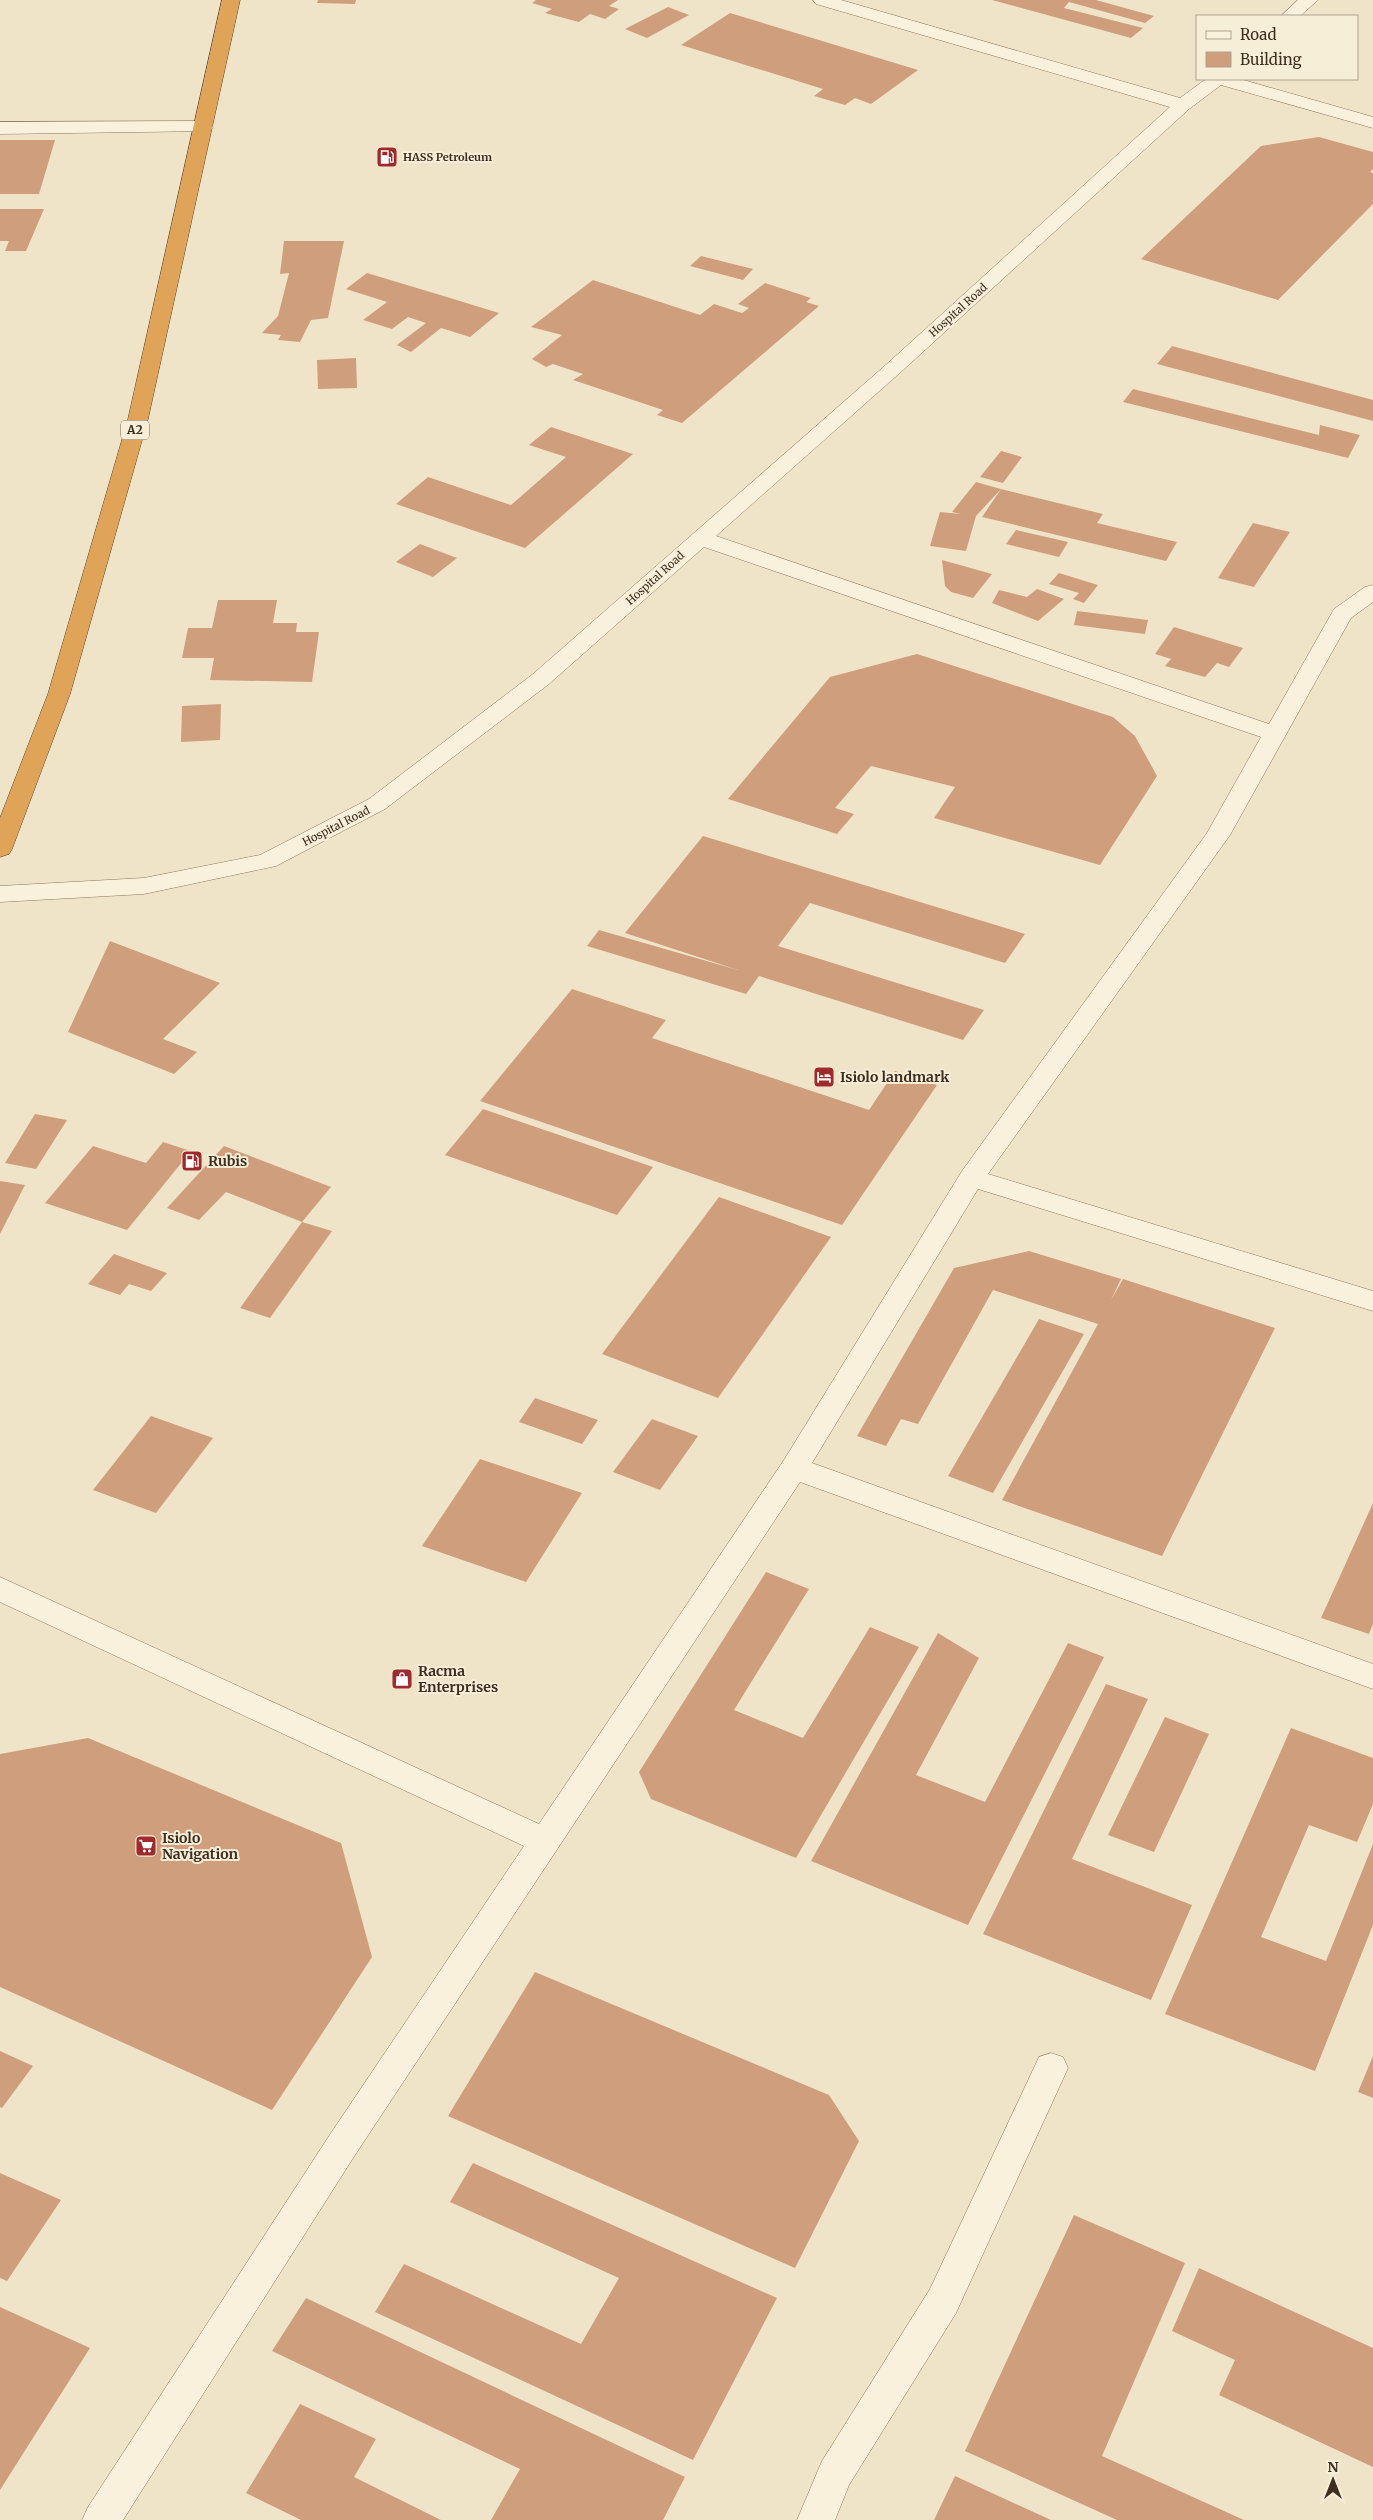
<svg xmlns="http://www.w3.org/2000/svg" width="1373" height="2520" font-family="Merriweather,serif">
  <style>
    .building { fill: #cf9f7d }
    .lines { fill: none; stroke-linecap: round; stroke-linejoin: round }
    .minor-casing { stroke: #8d765c; stroke-width: 1 }
    .highway-casing { stroke: #5b4430; stroke-width: 1 }
    .minor { fill: #faf1dc; fill-rule: evenodd }
    .highway { fill: #e0a458; fill-rule: evenodd }
    .labels { text-anchor: middle; stroke-width: 4; stroke-linejoin: round; paint-order: stroke }
    .far-poi-label { font-size: 11px; font-weight: bold; fill: #3d2e20; stroke: #f7eed8; text-anchor: start }
    .far-street-label { font-size: 11px; fill: #3d2e20; stroke: #f7eed8 }
    .shield { fill: #f7eed8; stroke: #756857; stroke-width: 1 }
    .shield-label { font-size: 12px; font-weight: bold; fill: #3d2e20 }
    .poi-label { font-size: 14px; font-weight: bold; fill: #3d2e20; stroke: #f7eed8; text-anchor: start }
  </style>
  <rect width="100%" height="100%" fill="#f0e4c8"/>
  <g class="building">
    <path d="M318,0H356L355,4L317,3Z"/>
    <path d="M536,0H618L609,6L619,9L605,19L590,14L579,22L545,13L552,9L532,3Z"/>
    <path d="M992,0H1096L1154,16L1145,23L1069,2L1064,8L1143,28L1131,38Z"/>
    <path d="M668,7L689,15L647,38L625,29Z"/>
    <path d="M730,13L918,70L871,104L855,98L845,105L814,96L823,89L681,45Z"/>
    <path d="M1319,137L1373,152V169L1370,172L1373,173V204L1278,300L1141,259L1261,146Z"/>
    <path d="M0,140H55L39,194H0Z"/>
    <path d="M0,209H44L26,251H5L9,241H0Z"/>
    <path d="M284,241H344L328,318L311,320L300,342L278,340L281,335L262,333L278,316L289,273L280,274Z"/>
    <path d="M701,256L753,269L743,280L690,266Z"/>
    <path d="M367,273L437,294L499,313L470,337L441,328L411,352L397,345L426,323L408,317L392,329L363,320L387,302L346,289Z"/>
    <path d="M593,280L700,315L714,304L742,313L749,308L738,304L765,283L811,298L806,302L819,306L682,423L657,415L663,410L573,380L583,374L553,364L546,367L532,359L562,335L531,327Z"/>
    <path d="M1172,346L1373,400V421L1157,364Z"/>
    <path d="M356,358L357,388L318,389L317,360Z"/>
    <path d="M1133,389L1319,435L1320,425L1360,435L1348,458L1123,402Z"/>
    <path d="M551,427L633,454L525,548L396,504L428,477L511,505L566,457L529,445Z"/>
    <path d="M1001,451L1022,457L1003,483L980,477Z"/>
    <path d="M976,482L1001,489L976,516L966,551L930,546L940,512L961,514L952,512Z"/>
    <path d="M1001,489L1103,514L1097,523L1177,542L1166,561L982,517Z"/>
    <path d="M1253,523L1290,532L1254,587L1218,578Z"/>
    <path d="M1016,530L1068,542L1059,557L1006,544Z"/>
    <path d="M420,544L457,558L433,577L396,562Z"/>
    <path d="M942,560L992,574L973,598L951,592L945,586Z"/>
    <path d="M1059,573L1098,585L1084,603L1073,599L1079,593L1049,584Z"/>
    <path d="M1037,589L1064,599L1038,621L992,603L999,590L1027,597Z"/>
    <path d="M218,600H277L273,623H297L296,632H319L312,682L210,680L214,658H182L188,628H212Z"/>
    <path d="M1077,611L1148,620L1145,634L1074,625Z"/>
    <path d="M1174,627L1243,648L1229,667L1217,663L1205,677L1165,666L1171,659L1155,654Z"/>
    <path d="M917,654L1113,717L1135,736L1157,776L1100,865L934,818L955,787L871,766L835,808L854,814L837,834L728,799L830,677Z"/>
    <path d="M221,704L220,740L181,742L182,706Z"/>
    <path d="M703,836L1025,934L1005,963L810,903L778,946L984,1010L963,1040L759,976L746,994L587,946L599,930L738,970L625,933Z"/>
    <path d="M110,941L220,983L163,1039L197,1052L174,1074L68,1032Z"/>
    <path d="M572,989L666,1020L652,1038L869,1110L895,1071L937,1085L842,1225L480,1101Z"/>
    <path d="M483,1109L653,1167L617,1215L445,1155Z"/>
    <path d="M35,1114L67,1120L36,1169L5,1163Z"/>
    <path d="M163,1142L191,1151L127,1230L45,1203L93,1146L146,1163Z"/>
    <path d="M224,1146L331,1187L302,1222L226,1192L199,1220L167,1208Z"/>
    <path d="M0,1181L25,1185L0,1234Z"/>
    <path d="M719,1197L831,1237L718,1398L602,1354Z"/>
    <path d="M302,1222L332,1231L270,1318L240,1308Z"/>
    <path d="M1029,1251L1121,1279L1111,1300L1123,1279L1275,1328L1162,1556L1002,1500L1098,1324L993,1290L918,1424L901,1419L886,1446L857,1436L954,1268Z"/>
    <path d="M114,1254L167,1273L151,1291L129,1284L120,1295L88,1284Z"/>
    <path d="M1039,1319L1084,1334L993,1493L948,1476Z"/>
    <path d="M535,1398L598,1420L582,1444L519,1422Z"/>
    <path d="M151,1416L213,1438L156,1513L93,1490Z"/>
    <path d="M652,1419L698,1436L660,1490L613,1472Z"/>
    <path d="M480,1459L582,1493L526,1582L422,1546Z"/>
    <path d="M1373,1503V1624L1369,1634L1321,1618Z"/>
    <path d="M766,1572L809,1589L734,1710L803,1738L870,1627L919,1647L796,1858L651,1799L639,1772Z"/>
    <path d="M938,1633L979,1658L916,1775L985,1802L1068,1643L1104,1657L968,1925L811,1861Z"/>
    <path d="M1106,1684L1148,1699L1072,1859L1192,1905L1151,2000L983,1934Z"/>
    <path d="M1165,1717L1209,1734L1154,1852L1108,1835Z"/>
    <path d="M1291,1728L1373,1758V1804L1357,1842L1309,1825L1261,1937L1326,1961L1373,1844V1925L1315,2071L1165,2014Z"/>
    <path d="M88,1738L341,1843L372,1957L272,2110L0,1987V1754Z"/>
    <path d="M535,1972L829,2095L859,2141L795,2268L448,2116Z"/>
    <path d="M0,2051L33,2066L2,2108L0,2107Z"/>
    <path d="M1373,2056V2098L1358,2092Z"/>
    <path d="M473,2163L777,2298L693,2460L375,2312L404,2264L581,2344L619,2278L450,2202Z"/>
    <path d="M0,2173L61,2200L7,2281L0,2278Z"/>
    <path d="M1074,2215L1185,2263L1102,2456L1244,2520H1117L965,2451Z"/>
    <path d="M1199,2268L1373,2348V2467L1219,2395L1235,2360L1172,2331Z"/>
    <path d="M306,2298L685,2477L663,2520H491L520,2469L272,2351Z"/>
    <path d="M0,2307L90,2348L0,2490Z"/>
    <path d="M300,2404L376,2439L354,2477L441,2520H301L246,2493Z"/>
    <path d="M955,2476L1051,2520H934Z"/>
  </g>
  <g class="lines">
    <g class="minor-casing">
      <g id="minor">
        <path d="M813,0H841L1180,98L1206,79H1240L1373,117V128L1221,85L1189,109L902,371L716,536L1269,724L1334,609L1365,587L1373,585V602L1351,618L1230,835L988,1174L1373,1291V1311L978,1189L812,1463L1373,1664V1689L800,1482L355,2155L123,2520H82L88,2507L331,2133L524,1846L0,1602V1577L539,1824L784,1460L962,1171L1207,833L1261,737L704,547L549,684L385,809L276,866L144,894L0,902V886L144,878L260,855L369,799L533,674L888,363L1170,107L816,4Z"/>
        <path d="M1298,0H1318L1300,16H1281Z"/>
        <path d="M204,121L210,123L213,127L210,131L0,134V122Z"/>
        <path d="M1051,2053L1063,2057L1068,2068L956,2313L849,2485L835,2520H797L822,2461L930,2289L1039,2057Z"/>
      </g>
    </g>
    <g class="highway-casing">
      <path id="highway" d="M222,0H240L148,419L70,694L12,849L9,854L0,857V818L48,694L128,419Z"/>
    </g>
    <use href="#minor" class="minor"/>
    <use href="#highway" class="highway"/>
  </g>
  <defs>
    <g id="fuel-square" transform="scale(1.125)"><rect x="-9" y="-9" width="18" height="18" rx="4" fill="#9e2a2b" stroke="#f7eed8"/><path d="M-5.5-6h7V0h2V4h1.3V-2.5L3-4.5l.8-.8L6-3V5H2.5V1h-1V6h-7ZM-4.2-4.7v3.2H.2V-4.7Z" fill="#fff"/></g>
    <g id="hotel-square" transform="scale(1.125)"><rect x="-9" y="-9" width="18" height="18" rx="4" fill="#9e2a2b" stroke="#f7eed8"/><path d="M-6-4.5h1.5V1H6V5H4.5V3h-9V5H-6ZM-4 0a1.8 1.8 0 1 1 3.6 0ZM.5 0V-2.5h3Q6-2.5 6 0Z" fill="#fff"/></g>
    <g id="shop-square" transform="scale(1.125)"><rect x="-9" y="-9" width="18" height="18" rx="4" fill="#9e2a2b" stroke="#f7eed8"/><path d="M-5-2.5h2.3a2.7 3.5 0 0 1 5.4 0H5L5.5 6h-11ZM-1.5-2.5h3a1.5 2.3 0 0 0-3 0Z" fill="#fff"/></g>
    <g id="supermarket-square" transform="scale(1.125)"><rect x="-9" y="-9" width="18" height="18" rx="4" fill="#9e2a2b" stroke="#f7eed8"/><path d="M-6-5.5h2.5l.6 2H6L4.5 2H-2.5L-4.4-4H-6ZM-1.5 3.2a1.3 1.3 0 1 0 .1 0ZM3 3.2a1.3 1.3 0 1 0 .1 0Z" fill="#fff"/></g>
  </defs>
  <g fill-rule="evenodd">
    <use href="#fuel-square" x="387" y="157"/>
    <use href="#hotel-square" x="824" y="1077"/>
    <use href="#fuel-square" x="192" y="1161"/>
    <use href="#shop-square" x="402" y="1679"/>
    <use href="#supermarket-square" x="146" y="1846"/>
  </g>
  <g class="labels">
    <g class="far-poi-label">
      <text x="403" y="161">HASS Petroleum</text>
    </g>
    <g class="far-street-label">
      <text transform="translate(958 310) rotate(-42)" y="4">Hospital Road</text>
      <text transform="translate(655 578) rotate(-42)" y="4">Hospital Road</text>
      <text transform="translate(336 826) rotate(-27)" y="4">Hospital Road</text>
    </g>
    <rect class="shield" x="121" y="420.5" width="28" height="19" rx="4"/>
    <g class="shield-label">
      <text x="135" y="434">A2</text>
    </g>
    <g class="poi-label">
      <text x="840" y="1082">Isiolo landmark</text>
      <text x="208" y="1166">Rubis</text>
      <text x="418" y="1676">Racma<tspan x="418" dy="16">Enterprises</tspan></text>
      <text x="162" y="1843">Isiolo<tspan x="162" dy="16">Navigation</tspan></text>
    </g>
  </g>
  <rect x="1196" y="15" width="162" height="65" fill="#f7eed8" stroke="#ada18e"/>
  <rect x="1206" y="31" width="25" height="8" fill="#faf1dc" stroke="#ada18e"/>
  <text x="1240" y="40" font-size="15" fill="#3d2e20">Road</text>
  <rect x="1206" y="52" width="25" height="15" fill="#cf9f7d" stroke="#ada18e"/>
  <text x="1240" y="65" font-size="15" fill="#3d2e20">Building</text>
  <g transform="translate(1333 2480)" stroke="#f7eed8" stroke-width="4" paint-order="stroke">
  <path d="M0-4L9 19L0 12L-9 19Z" fill="#3d2e20"/>
  <text y="-8" font-size="14" font-weight="bold" text-anchor="middle" fill="#3d2e20">N</text>
  </g>
</svg>
